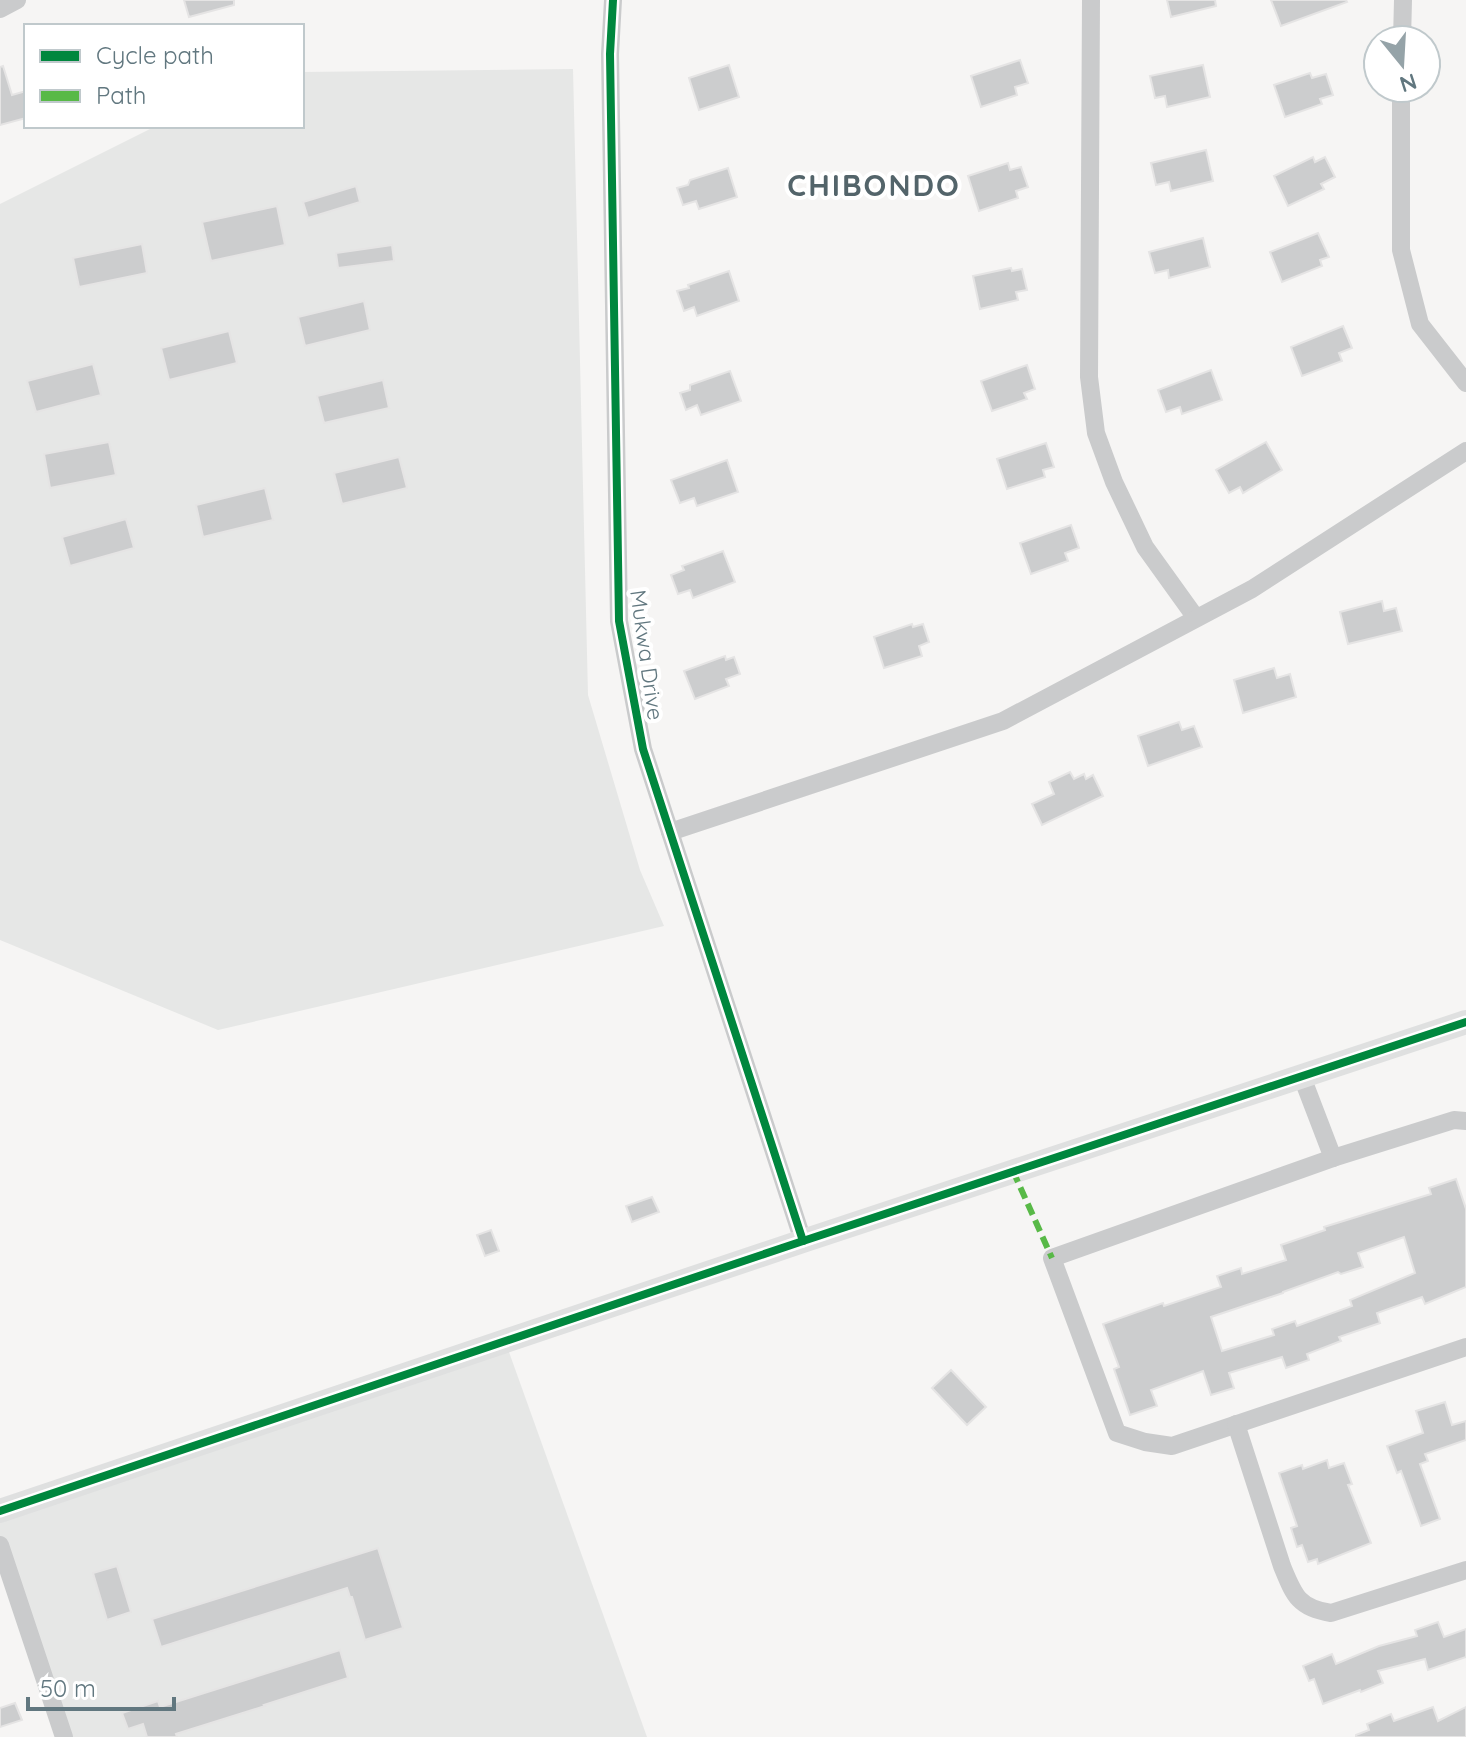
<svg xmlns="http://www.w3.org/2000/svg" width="1466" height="1737" font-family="Quicksand,sans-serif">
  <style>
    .built { fill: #e6e7e6 }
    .building { fill: #cccdce; stroke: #e5e4e4; stroke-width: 2; fill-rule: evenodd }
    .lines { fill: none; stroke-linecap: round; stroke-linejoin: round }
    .street { stroke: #cacbcc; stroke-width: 18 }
    .secondary { stroke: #dfe0e0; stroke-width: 24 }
    .quiet { stroke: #58b947; stroke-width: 6; stroke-dasharray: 12 6; stroke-linecap: butt }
    .cycleway-casing { stroke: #fff; stroke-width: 13 }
    .cycleway { stroke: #00873e; stroke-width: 8 }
    .labels { text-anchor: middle; stroke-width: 8; stroke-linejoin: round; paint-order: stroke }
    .street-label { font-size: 22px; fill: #61777f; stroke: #fff }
    .district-label { font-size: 30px; font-weight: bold; letter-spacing: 2px; fill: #53646a; stroke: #fff }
  </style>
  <rect width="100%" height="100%" fill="#f6f5f4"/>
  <g class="built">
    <path d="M573,69L588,695L640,870L664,926L218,1030L0,940V204L156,126H302V72Z"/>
    <path d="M505,1341L647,1737H64L0,1545V1511Z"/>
  </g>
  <g class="building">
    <path d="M184,0H234V5L189,17Z"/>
    <path d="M1167,0H1215L1216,6L1171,17Z"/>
    <path d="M1271,0H1346L1347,2L1281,26Z"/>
    <path d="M1020,60L1028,83L1015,87L1017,95L981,107L971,76Z"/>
    <path d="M729,65L739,97L699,110L689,78Z"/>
    <path d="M1203,65L1210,97L1167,107L1165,96L1155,98L1150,76Z"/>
    <path d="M3,66L12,95L26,91V118L0,125V67Z"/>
    <path d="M1310,73L1312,78L1326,74L1333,95L1320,99L1322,104L1285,117L1274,85Z"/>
    <path d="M1206,150L1213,181L1171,191L1169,182L1156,185L1151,163Z"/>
    <path d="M1313,157L1315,162L1325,157L1335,177L1321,184L1324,189L1288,206L1274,176Z"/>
    <path d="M1008,163L1010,170L1021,167L1028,187L1016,191L1018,198L979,211L968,176Z"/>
    <path d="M728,168L737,197L699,209L696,201L683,205L677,188L688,185L690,180Z"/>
    <path d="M356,186L360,202L308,218L303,202Z"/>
    <path d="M277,206L285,245L211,261L202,222Z"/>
    <path d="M1318,233L1329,257L1320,260L1322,266L1282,282L1270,252Z"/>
    <path d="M1203,238L1210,267L1169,278L1168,270L1155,273L1149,252Z"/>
    <path d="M142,244L147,273L79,287L73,258Z"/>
    <path d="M392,245L394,261L338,268L336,253Z"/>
    <path d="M1011,268L1012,271L1022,269L1027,290L1016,292L1018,300L980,309L973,276Z"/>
    <path d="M729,271L739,301L697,316L694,307L684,311L677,291L689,288L688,285Z"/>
    <path d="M364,301L370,330L305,346L298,317Z"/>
    <path d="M1343,326L1352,348L1339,353L1342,361L1302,376L1291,347Z"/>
    <path d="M229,331L237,363L169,380L161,348Z"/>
    <path d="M93,364L101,395L36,412L27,381Z"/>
    <path d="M1027,365L1035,389L1024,393L1027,399L992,411L981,381Z"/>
    <path d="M1211,370L1222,400L1182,414L1180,407L1166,412L1158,390Z"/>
    <path d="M730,371L741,401L701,415L697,405L686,410L680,393L690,390V385Z"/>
    <path d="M383,380L389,408L324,423L317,396Z"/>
    <path d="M109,442L116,475L50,488L44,454Z"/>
    <path d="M1266,442L1282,470L1243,493L1240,487L1229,493L1216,470Z"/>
    <path d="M1046,443L1054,467L1043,470L1045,477L1007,489L997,459Z"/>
    <path d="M399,457L407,488L342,504L334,473Z"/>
    <path d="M727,460L738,492L697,506L694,498L680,503L671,480Z"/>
    <path d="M265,488L273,520L203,537L196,505Z"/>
    <path d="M126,519L134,548L70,566L62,537Z"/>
    <path d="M1071,525L1079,548L1065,553L1068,561L1031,574L1020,543Z"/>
    <path d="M723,551L735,582L693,598L690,590L678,594L671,575L684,570L682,566Z"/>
    <path d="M1382,601L1384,611L1396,608L1402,631L1348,644L1340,612Z"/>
    <path d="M912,624L913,627L923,624L929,642L919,646L922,656L884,668L874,637Z"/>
    <path d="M725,656L726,660L734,657L740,674L726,679L729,686L695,699L684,671Z"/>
    <path d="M1274,668L1277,678L1290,674L1296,697L1243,713L1234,680Z"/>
    <path d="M1179,722L1182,730L1194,726L1202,747L1148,766L1138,736Z"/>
    <path d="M1070,772L1074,779L1084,774L1086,779L1093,775L1103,796L1042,825L1032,804L1054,794L1049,782Z"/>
    <path d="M1456,1179L1466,1209V1287L1425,1304L1422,1297L1377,1313L1380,1323L1339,1337L1341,1341L1307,1354L1309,1360L1286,1368L1282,1357L1229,1373L1234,1388L1211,1395L1203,1371L1151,1390L1157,1406L1130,1415L1114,1369L1119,1367L1103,1324L1163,1303L1164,1306L1221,1287L1217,1276L1241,1268L1242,1274L1286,1260L1281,1245L1325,1230L1324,1227L1431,1194L1429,1188ZM1404,1237L1415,1273L1350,1300L1352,1306L1297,1326L1295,1321L1272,1329L1274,1335L1222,1351L1211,1317L1283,1293V1292L1338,1272L1341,1274L1363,1267L1358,1253Z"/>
    <path d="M652,1197L659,1212L632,1222L626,1206Z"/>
    <path d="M491,1230L499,1251L485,1256L477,1235Z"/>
    <path d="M951,1370L986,1407L967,1425L932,1388Z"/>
    <path d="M1445,1402L1452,1425L1466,1421V1440L1425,1454L1428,1461L1420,1464L1440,1519L1421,1526L1401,1471L1397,1473L1387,1446L1423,1433L1416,1411Z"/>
    <path d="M1327,1460L1329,1468L1344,1463L1352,1484L1348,1485L1371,1543L1318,1564L1317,1559L1308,1562L1302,1545L1297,1547L1291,1528L1297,1526L1279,1473L1302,1465L1303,1469Z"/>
    <path d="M378,1548L403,1628L365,1640L352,1597H350L347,1588L161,1647L152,1619Z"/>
    <path d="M117,1566L131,1612L107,1620L93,1573Z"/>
    <path d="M1438,1622L1444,1637L1466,1629V1657L1428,1670L1425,1659L1378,1671L1383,1683L1361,1692L1360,1690L1323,1704L1314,1679L1309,1681L1303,1666L1332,1654L1336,1664L1379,1646L1417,1636L1415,1630Z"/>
    <path d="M340,1650L348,1678L264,1705L265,1706L176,1734L177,1737H147L143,1724L128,1729L122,1713L158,1701L160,1707Z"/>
    <path d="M15,1703L22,1720L0,1727V1708Z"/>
    <path d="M1433,1707L1438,1721L1466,1707V1737H1356V1735L1369,1730L1367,1724L1391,1714L1394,1721Z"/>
  </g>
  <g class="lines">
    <g class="street">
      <path d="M613,0L610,54L619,621L643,749L803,1241"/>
      <path d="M1091,0L1089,377L1096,433L1114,482L1145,547L1196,618"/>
      <path d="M0,9L17,0"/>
      <path d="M1402,40L1403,0"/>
      <path d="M1401,88V250L1420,324L1466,383"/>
      <path d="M670,832L1003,721L1252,589L1466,451"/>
      <path d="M1302,1077L1333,1158"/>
      <path d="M1466,1121L1454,1120L1333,1158L1052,1258L1117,1433L1145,1442L1172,1446L1466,1347"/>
      <path d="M1236,1424L1282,1566C1294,1595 1298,1608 1331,1613L1466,1570"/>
      <path d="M0,1545L64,1737"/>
    </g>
    <path class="secondary" d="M0,1511L803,1241L1466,1022"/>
    <path class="quiet" d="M1013,1171L1052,1258"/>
    <g class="cycleway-casing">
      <g id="cycleway">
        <path d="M613,0L610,54L619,621L643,749L803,1241"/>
        <path d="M0,1511L803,1241L1466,1022"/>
      </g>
    </g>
    <use href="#cycleway" class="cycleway"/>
  </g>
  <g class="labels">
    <g class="street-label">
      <text transform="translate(647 655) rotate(82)" y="8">Mukwa Drive</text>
    </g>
    <g class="district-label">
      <text x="874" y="196">CHIBONDO</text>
    </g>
  </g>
  <rect x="24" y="24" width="280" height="104" fill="#ffffff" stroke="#c0c9cc" stroke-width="2"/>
  <rect x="40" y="50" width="40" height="12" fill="#00873e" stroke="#c0c9cc" stroke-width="2"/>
  <text x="96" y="64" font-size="24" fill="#61777f">Cycle path</text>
  <rect x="40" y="90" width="40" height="12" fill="#58b947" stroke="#c0c9cc" stroke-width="2"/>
  <text x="96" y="104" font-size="24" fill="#61777f">Path</text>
  <g transform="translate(1402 64) rotate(162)"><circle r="38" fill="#ffffff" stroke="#c0c9cc" stroke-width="2"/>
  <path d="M0-6L14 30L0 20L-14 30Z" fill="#95a3a8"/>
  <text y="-12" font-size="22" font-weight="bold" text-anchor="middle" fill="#61777f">N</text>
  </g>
  <path d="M28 1697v12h146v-12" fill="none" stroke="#61777f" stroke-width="4"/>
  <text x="40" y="1697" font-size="24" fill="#61777f" stroke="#ffffff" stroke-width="6" paint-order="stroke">50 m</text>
</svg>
